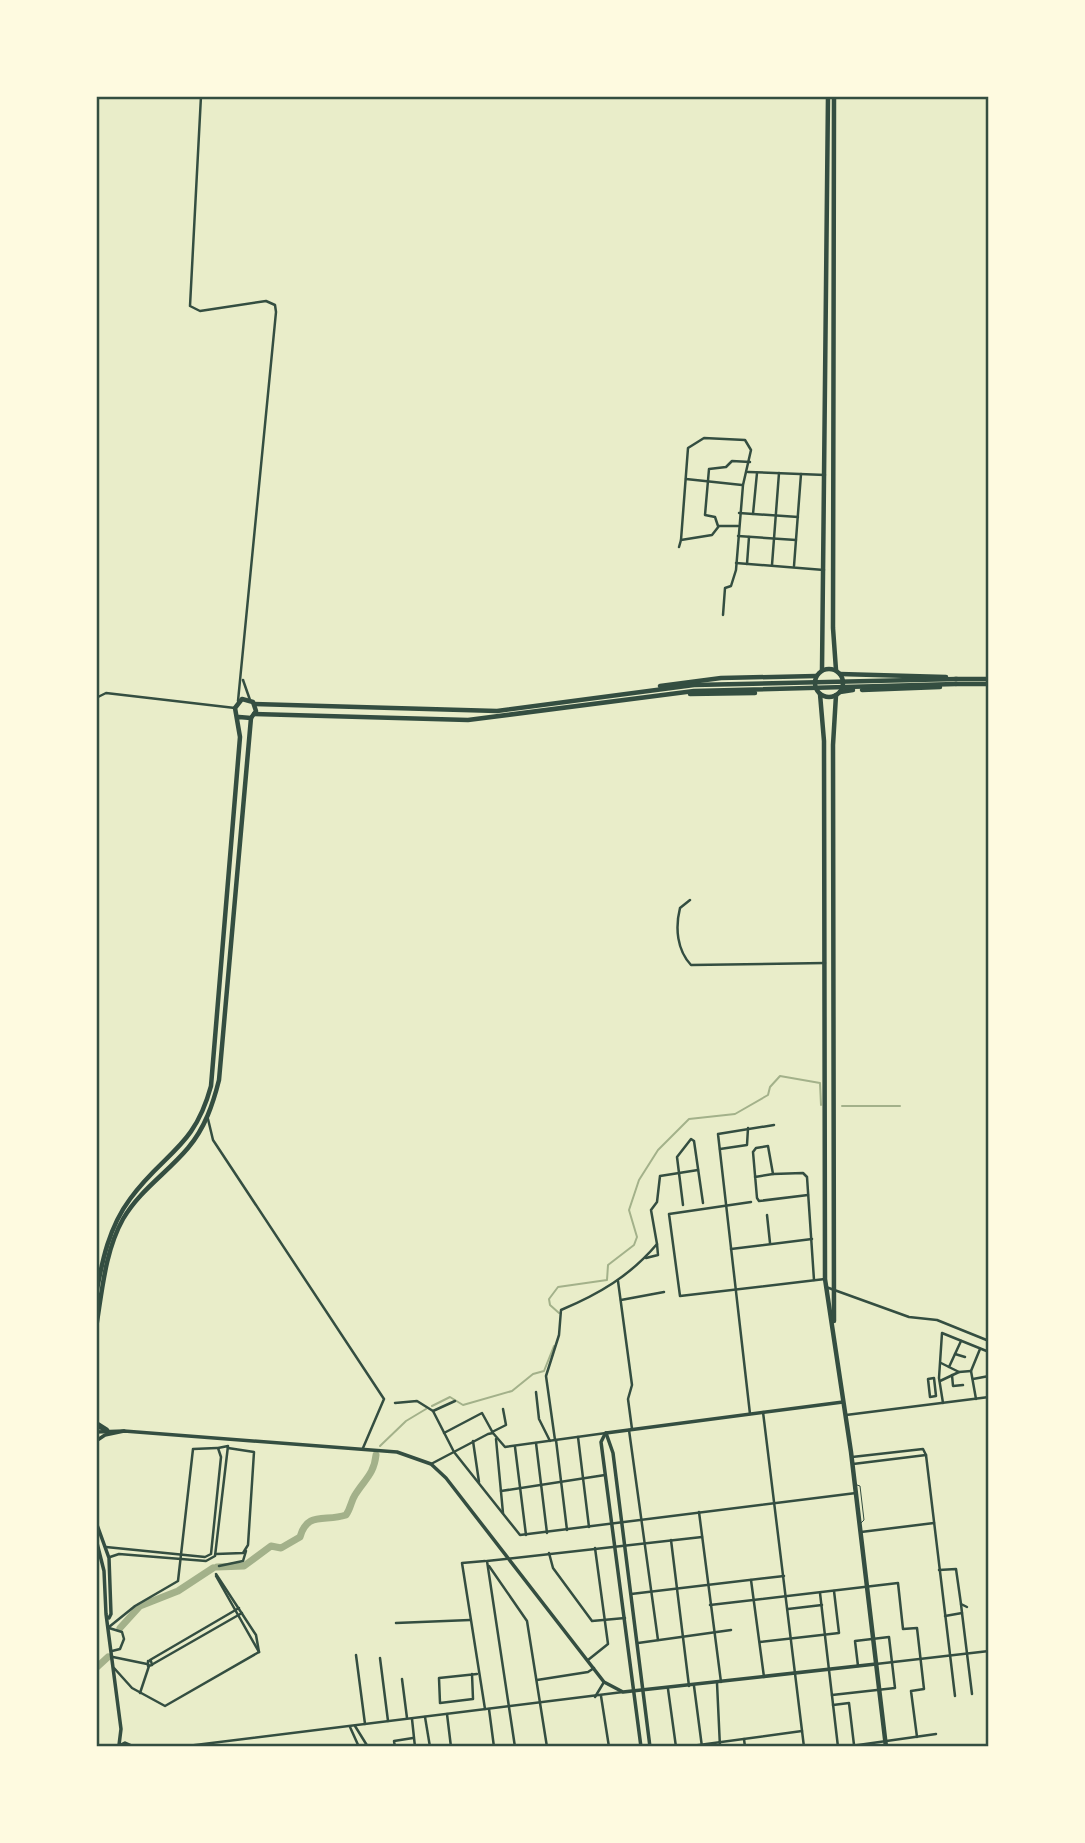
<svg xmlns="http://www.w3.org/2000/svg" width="1085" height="1843" font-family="Lato,sans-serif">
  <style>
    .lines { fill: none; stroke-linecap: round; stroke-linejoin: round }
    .stream { stroke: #a3b18a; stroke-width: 2 }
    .river { stroke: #a3b18a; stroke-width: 7 }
    .service { stroke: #344e41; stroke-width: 1 }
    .minor { stroke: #344e41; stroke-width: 2.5 }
    .tertiary { stroke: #344e41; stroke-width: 2.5 }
    .secondary { stroke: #344e41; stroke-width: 3.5 }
    .primary { stroke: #344e41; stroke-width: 3.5 }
    .trunk { stroke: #344e41; stroke-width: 4.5 }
    .neatline { fill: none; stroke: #344e41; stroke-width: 2.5 }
  </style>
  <rect width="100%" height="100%" fill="#e9edc9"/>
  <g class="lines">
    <g class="stream">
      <path d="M842,1106H900"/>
      <path d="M559,1313L550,1305L549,1299L558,1287L607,1280L608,1265L634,1245L637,1237L629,1210L639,1180L658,1150L689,1119L735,1114L768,1095L770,1087L780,1076L820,1083L821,1105"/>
      <path d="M432,1406L450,1397L463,1405L512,1391L533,1374L544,1371L554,1346"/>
      <path d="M380,1446L406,1421L426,1409"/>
    </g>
    <g class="river">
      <path d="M217,1567L244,1566L271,1546L281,1548L300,1537C307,1511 325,1522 346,1515C351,1508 351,1501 355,1495C365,1479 374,1474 376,1455"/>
      <path d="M120,1628L140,1606L178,1591L213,1568"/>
      <path d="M96,1668L108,1657"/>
    </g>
    <path class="service" d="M857,1485L860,1486L864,1520L861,1523"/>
    <g class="minor">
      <path d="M748,472L825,475"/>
      <path d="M686,479L742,485"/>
      <path d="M739,513L798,517"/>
      <path d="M753,514L757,473"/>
      <path d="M718,526L715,517L705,515L709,469L726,467L732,461L750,462"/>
      <path d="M738,536L796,540"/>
      <path d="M681,540L688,448L704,438L745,440L751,450L743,485L736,570L731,586L725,588L723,615"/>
      <path d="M679,547L681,540L712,535L719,526H738"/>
      <path d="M736,563L824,570"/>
      <path d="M747,564L749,537"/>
      <path d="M772,565L779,473"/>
      <path d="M794,566L801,474"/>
      <path d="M96,698L106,693L235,708"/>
      <path d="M690,900L680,908C675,928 677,950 691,965L825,963"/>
      <path d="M720,1149L747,1145L748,1128"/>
      <path d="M773,1174L803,1173L807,1177L814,1280"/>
      <path d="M755,1177L773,1174L768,1146L756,1148L753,1152L757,1198L759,1201L808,1195"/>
      <path d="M751,1202L669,1214L680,1296L825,1279"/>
      <path d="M683,1205L677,1157L691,1139L694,1141L703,1203"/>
      <path d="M767,1215L770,1243"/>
      <path d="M731,1249L812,1239"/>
      <path d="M646,1258L658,1255L657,1244"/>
      <path d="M618,1281L632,1385L628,1399L632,1429"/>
      <path d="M826,1287L909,1317L937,1320L989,1341"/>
      <path d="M621,1300L664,1292"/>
      <path d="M955,1354L965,1357"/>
      <path d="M941,1363L949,1367L961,1341"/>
      <path d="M949,1367L959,1372L971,1371"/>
      <path d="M989,1367V1370"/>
      <path d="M952,1375L953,1386L963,1385"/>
      <path d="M934,1378L936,1396L930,1397L928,1379Z"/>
      <path d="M973,1379L989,1376"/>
      <path d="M940,1381L959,1372"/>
      <path d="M988,1385L989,1378"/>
      <path d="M536,1392L539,1419L550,1441"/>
      <path d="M976,1399L971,1371L980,1349"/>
      <path d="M395,1403L417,1401L433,1411L454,1452L520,1535L856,1493"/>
      <path d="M943,1403L939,1378L942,1333L989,1352"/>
      <path d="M433,1411L455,1401"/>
      <path d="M763,1412L804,1747"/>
      <path d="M750,1414L718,1134L774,1125"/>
      <path d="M846,1415L989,1397"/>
      <path d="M629,1430L658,1640"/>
      <path d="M492,1432L506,1425L503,1409"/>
      <path d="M444,1433L482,1413L493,1433"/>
      <path d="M578,1437L589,1527"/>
      <path d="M496,1439L503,1513"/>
      <path d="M555,1440L546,1376L559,1335L561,1310C599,1294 630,1276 657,1244L651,1210L657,1202L660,1176L698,1170"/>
      <path d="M556,1440L567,1530"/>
      <path d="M473,1441L479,1482"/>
      <path d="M536,1443L547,1533"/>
      <path d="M515,1447L526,1535"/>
      <path d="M852,1457L923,1449L926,1455L955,1696"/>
      <path d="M853,1464L926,1455"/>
      <path d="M501,1491L605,1475"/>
      <path d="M699,1512L721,1682"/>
      <path d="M861,1532L934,1523"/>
      <path d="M671,1540L689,1686"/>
      <path d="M106,1547L205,1557L211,1554L221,1457L218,1448L228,1446L215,1556L206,1561L119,1554L110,1557"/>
      <path d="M549,1553L553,1568L592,1621L625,1618"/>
      <path d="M216,1554L243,1553L248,1545L254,1452L228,1448"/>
      <path d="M219,1566L243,1561L246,1551"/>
      <path d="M489,1566L527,1621L547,1747"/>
      <path d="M939,1570L956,1569L961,1604L967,1607"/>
      <path d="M216,1574L256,1635L259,1652"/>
      <path d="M216,1576L259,1652"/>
      <path d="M751,1580L764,1677"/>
      <path d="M820,1593L838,1747"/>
      <path d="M631,1594L784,1576"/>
      <path d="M710,1605L898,1583L903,1629L917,1628L924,1689L911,1691L917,1737"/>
      <path d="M788,1609L822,1605"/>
      <path d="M962,1613L972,1694"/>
      <path d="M945,1616L962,1613L961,1604"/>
      <path d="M396,1623L470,1620"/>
      <path d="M109,1627L135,1606L178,1581L193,1449L217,1448"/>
      <path d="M109,1628L122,1632L124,1639L120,1649L112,1651"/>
      <path d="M760,1642L839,1633L834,1591"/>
      <path d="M638,1643L731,1630"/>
      <path d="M356,1655L365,1724"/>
      <path d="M113,1657L147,1664"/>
      <path d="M380,1658L388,1721"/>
      <path d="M150,1660L239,1608"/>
      <path d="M588,1660L608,1644L595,1548"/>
      <path d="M148,1661H151L152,1665L148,1666Z"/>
      <path d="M153,1664L242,1613"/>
      <path d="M876,1664L989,1651"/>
      <path d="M114,1668L132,1688L165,1706L259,1652"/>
      <path d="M472,1674L473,1699L440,1703L439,1678L477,1674"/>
      <path d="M402,1679L407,1718"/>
      <path d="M537,1680L588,1672L594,1668"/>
      <path d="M717,1683L720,1747"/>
      <path d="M694,1686L702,1747"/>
      <path d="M668,1689L676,1747"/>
      <path d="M140,1693L149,1666"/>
      <path d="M832,1695L895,1688L889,1637L855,1641L858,1666"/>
      <path d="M601,1696L609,1747"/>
      <path d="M595,1697L604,1682"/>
      <path d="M833,1705L849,1703L854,1745"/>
      <path d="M485,1709L462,1563L485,1561"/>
      <path d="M489,1709L494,1747"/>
      <path d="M447,1714L451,1747"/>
      <path d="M425,1717L430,1747"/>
      <path d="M412,1719L415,1747"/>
      <path d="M744,1739L745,1747"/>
      <path d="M395,1747L394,1741L413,1738"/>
      <path d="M515,1747L487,1561L702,1537"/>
      <path d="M684,1747L802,1731"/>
      <path d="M844,1747L936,1734"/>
    </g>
    <g class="tertiary">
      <path d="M201,96L190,306L200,311L266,301L275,305L276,312L238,701"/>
      <path d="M243,680L250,700"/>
      <path d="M208,1119L213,1140L384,1399L363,1448"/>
      <path d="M431,1464L488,1434L493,1433L505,1447L606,1433"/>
      <path d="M355,1726L368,1747"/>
      <path d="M350,1727L359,1747"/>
      <path d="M179,1747L623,1692"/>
    </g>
    <g class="secondary">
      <path d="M96,1427L105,1429"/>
      <path d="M96,1432L124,1431L397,1452L431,1464L446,1478L604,1682L623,1692L876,1664"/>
      <path d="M606,1433L613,1453L650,1747"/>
      <path d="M606,1433L843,1402"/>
      <path d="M605,1434L601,1442L641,1747"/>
    </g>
    <g class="primary">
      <path d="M96,1441L105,1435L124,1431"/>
      <path d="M96,1522L109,1558L111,1614L109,1618"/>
      <path d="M96,1539L104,1571L106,1614L121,1729L119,1745"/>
      <path d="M117,1747L125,1743L134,1747"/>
    </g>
    <g class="trunk">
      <path d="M834,96L833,628L836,670"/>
      <circle cx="829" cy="683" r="14"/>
      <path d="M822,670L828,96"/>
      <path d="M840,674L946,677"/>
      <path d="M955,679H989"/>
      <path d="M956,684H989"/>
      <path d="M660,686L721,678L816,676"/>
      <path d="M862,690L940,687"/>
      <path d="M840,692L853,690"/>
      <path d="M690,694L755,693"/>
      <path d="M820,694L824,741L825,1279L851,1452L886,1747"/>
      <path d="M254,704L497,711L694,685L957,679"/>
      <path d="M254,714L468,720L694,691L956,684"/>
      <path d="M96,1295C102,1261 109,1227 130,1199C164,1152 194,1149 211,1086L240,737L235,708L242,699L253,702L256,711L251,718L239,717"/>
      <path d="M834,1321L833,745L836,695"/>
      <path d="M96,1328C102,1292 105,1251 123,1219C140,1190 167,1173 188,1148C205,1128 213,1104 219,1080L251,718"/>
      <path d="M96,1423L107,1430"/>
    </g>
  </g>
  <rect width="1085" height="1843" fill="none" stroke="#fefae0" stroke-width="196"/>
  <rect x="98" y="98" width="889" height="1647" class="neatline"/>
</svg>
